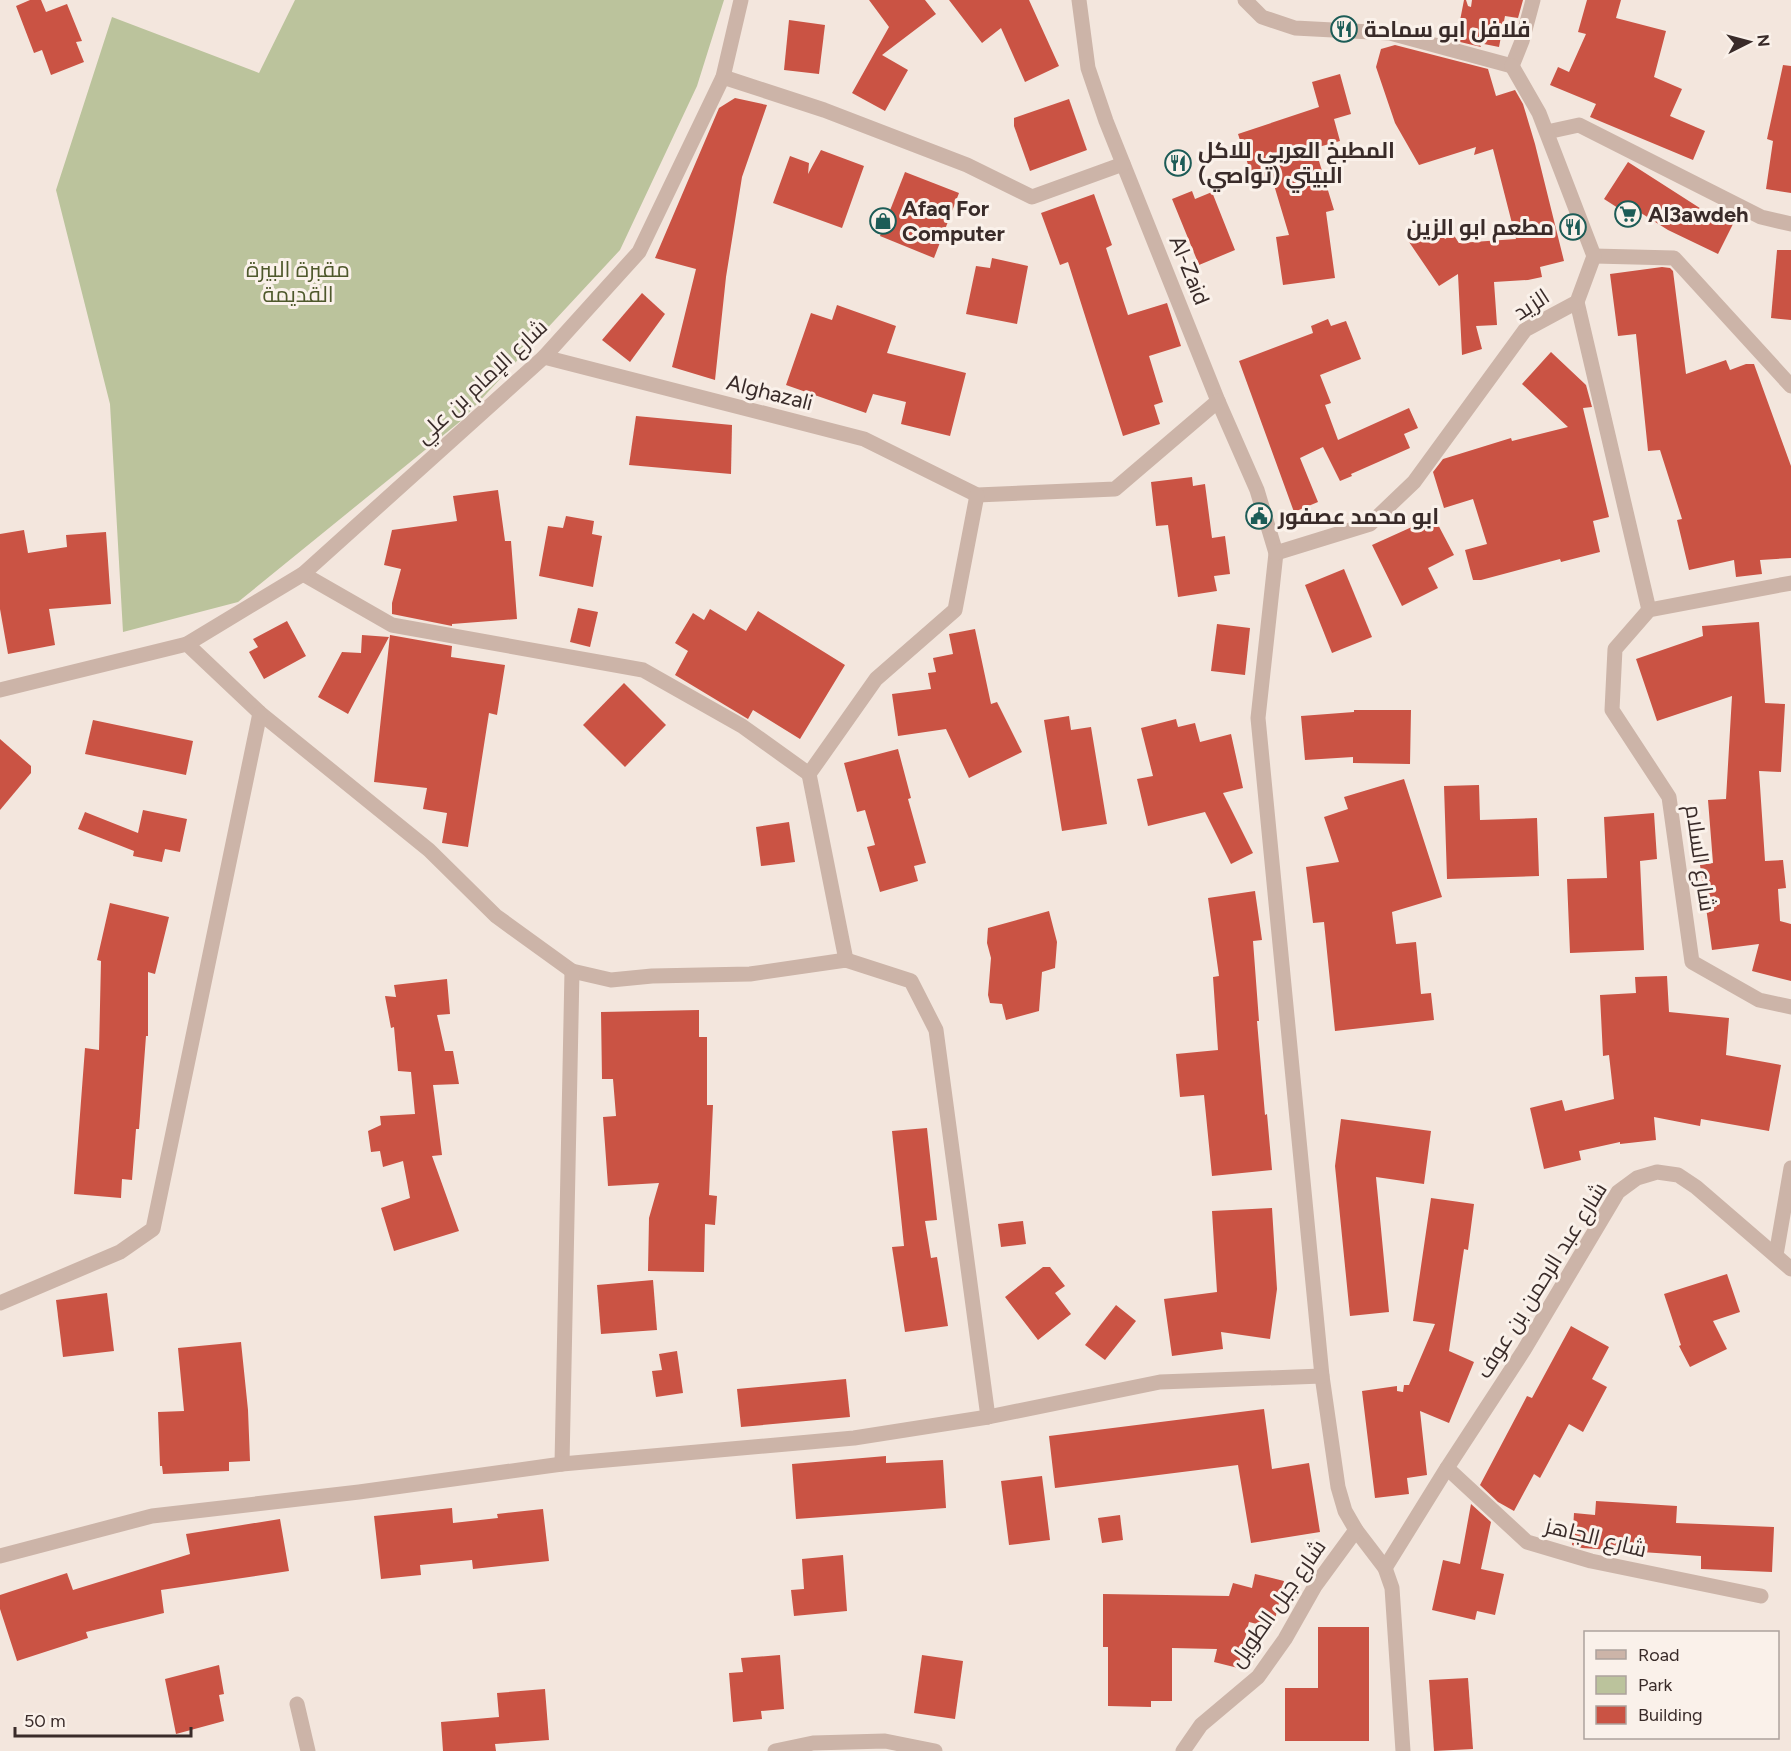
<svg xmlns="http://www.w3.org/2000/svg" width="1791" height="1751" font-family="Figtree,Cairo,sans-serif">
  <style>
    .green { fill: #bbc39c }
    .building { fill: #ca5344 }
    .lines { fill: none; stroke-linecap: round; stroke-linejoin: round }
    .minor { stroke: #ccb4a8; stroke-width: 15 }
    .labels { text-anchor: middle; stroke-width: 6; stroke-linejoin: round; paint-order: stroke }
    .poi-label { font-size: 22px; font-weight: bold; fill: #392b29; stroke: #faf1ea; text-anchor: start }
    .park-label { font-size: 22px; fill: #4e582b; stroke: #faf1ea }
    .street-label { font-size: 22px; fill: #392b29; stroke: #faf1ea }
  </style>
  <rect width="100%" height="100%" fill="#f3e6dd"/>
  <path class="green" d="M295,0H724L697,86L620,250L462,420L238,602L123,632L110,404L56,190L112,17L259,73Z"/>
  <g class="building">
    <path d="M30,0H41L46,12L67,4L82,41L76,42L84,62L51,75L42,50L34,53L16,6Z"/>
    <path d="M869,0H925L936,14L882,55L908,70L885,111L852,93L889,27Z"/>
    <path d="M949,0H1029L1059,66L1025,82L1001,28L982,43Z"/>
    <path d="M1464,0H1466L1468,6L1471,7L1472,0H1523L1518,18L1505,16L1499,47L1479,43L1481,47L1456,41Z"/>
    <path d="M1587,0H1621L1616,18L1666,31L1654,77L1682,89L1670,116L1705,131L1693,160L1590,117L1596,104L1550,85L1558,67L1569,72L1586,34L1578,32Z"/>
    <path d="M789,20L825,25L819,74L784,70Z"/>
    <path d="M1395,45L1488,69L1496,96L1515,90L1523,104L1535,144L1564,261L1540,267L1542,277L1528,280L1494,282L1497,325L1476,326L1482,349L1462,355L1458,274L1439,286L1407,239L1433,222L1445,239L1453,234L1459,243L1516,239L1493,149L1474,155L1476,147L1419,165L1395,123L1376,67L1381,49Z"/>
    <path d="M1783,65L1791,66V193L1766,189L1773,141L1767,139Z"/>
    <path d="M1340,74L1351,114L1334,119L1340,141L1315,148L1334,210L1326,212L1335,278L1283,285L1276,237L1289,235L1271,175L1253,180L1238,134L1319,107L1312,82Z"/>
    <path d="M735,98L767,105L742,177L726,277L715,380L672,367L696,269L655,258L719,108Z"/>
    <path d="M1069,99L1087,150L1030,171L1014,126V118Z"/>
    <path d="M821,150L864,166L842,228L773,203L790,156L809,163L808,174Z"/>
    <path d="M1628,162L1706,212L1733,224L1718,254L1668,230L1633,208L1629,215L1604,199Z"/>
    <path d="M905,172L959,193L934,258L880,236Z"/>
    <path d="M1192,191L1195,199L1212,192L1235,250L1199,265L1172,199Z"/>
    <path d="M1094,194L1112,245L1106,248L1128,315L1167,303L1181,346L1149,356L1163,402L1154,405L1160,424L1123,436L1068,262L1060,265L1041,213Z"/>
    <path d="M1777,250H1791V320L1771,318Z"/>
    <path d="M992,258L1028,266L1017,324L966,314L976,266L990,268Z"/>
    <path d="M1662,267L1670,268L1673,271L1686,374L1726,360L1730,370L1746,364H1754L1791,466V558L1760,560L1762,574L1736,577L1734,560L1689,570L1677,520L1682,519L1660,450L1648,451L1636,334L1618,336L1610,274Z"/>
    <path d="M642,293L665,314L630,362L602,340Z"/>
    <path d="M837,305L896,326L887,353L966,373L950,436L901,424L906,402L873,394L866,413L786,385L811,313L832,320Z"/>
    <path d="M1328,319L1331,326L1346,321L1361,359L1320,375L1331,403L1325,405L1338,440L1409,408L1418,428L1404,434L1410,448L1351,474L1352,476L1340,481L1323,447L1300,458L1318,502L1294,512L1239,361L1313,333L1311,326Z"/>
    <path d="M1551,352L1586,385L1592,407L1583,408L1609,517L1593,521L1600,552L1561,562L1560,559L1481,580H1473L1465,550L1487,544L1473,499L1444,508L1433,472L1443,459L1511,438L1512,441L1568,427L1522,384Z"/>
    <path d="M636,416L732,425L731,474L629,465Z"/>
    <path d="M1192,477L1193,486L1205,484L1212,538L1225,536L1230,574L1214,576L1217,591L1178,597L1168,525L1156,526L1151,482Z"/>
    <path d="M498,490L505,541H511L517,619L452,624V626L392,614V603L401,569L384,565L392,530L457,521L453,496Z"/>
    <path d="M566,516L594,521L592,534L602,536L593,587L539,576L548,526L563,528Z"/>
    <path d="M1434,517L1454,555L1428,568L1438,588L1402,606L1372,545Z"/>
    <path d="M24,530L28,553L67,547L66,535L106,532L111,604L49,609L55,645L8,654L0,609V534Z"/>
    <path d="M1344,569L1372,637L1332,653L1305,585Z"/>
    <path d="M578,608L598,612L590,647L570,642Z"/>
    <path d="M710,609L746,631L758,611L845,665L800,739L753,710L748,719L675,675L688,651L675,643L693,613L704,620Z"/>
    <path d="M287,621L306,656L264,679L249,652L258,647L253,639Z"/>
    <path d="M1759,622L1765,703L1785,704L1781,772L1759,771L1765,861L1783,860L1786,888L1778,889L1780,921L1791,924V981L1752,971L1759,944L1712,950L1700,865L1713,863L1708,800L1726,799L1732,696L1657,721L1636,659L1703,636L1702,626Z"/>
    <path d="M1217,624L1250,628L1245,675L1211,671Z"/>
    <path d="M975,629L991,704L997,702L1022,752L969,778L946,729L898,736L892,694L931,689L928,673L936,672L933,658L953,654L949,634Z"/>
    <path d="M362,635L389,637L348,714L318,697L342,652L361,653Z"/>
    <path d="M390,635L452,646L451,657L505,665L497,715L489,713L468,847L442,843L447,813L423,809L427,788L374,782Z"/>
    <path d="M624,683L666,725L625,767L583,725Z"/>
    <path d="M1354,710H1411L1410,764L1353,763V757L1305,760L1301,716L1354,712Z"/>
    <path d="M1069,716L1071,730L1091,727L1107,824L1062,831L1044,720Z"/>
    <path d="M1176,719L1178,727L1195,723L1200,742L1231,734L1243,788L1223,793L1253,853L1231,864L1205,812L1148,826L1137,779L1153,776L1141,728Z"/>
    <path d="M93,720L193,741L186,775L85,754Z"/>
    <path d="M0,739L31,766V773L0,810Z"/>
    <path d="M898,749L911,798L908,799L926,863L914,866L918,881L880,892L867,847L875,845L865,810L857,812L844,763Z"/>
    <path d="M1404,779L1442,897L1392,912L1396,944L1416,942L1421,994L1431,993L1434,1020L1335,1031L1324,922L1313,923L1306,867L1339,862L1324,817L1348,809L1344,797Z"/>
    <path d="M1479,785L1480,820L1537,818L1539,876L1447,879L1444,786Z"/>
    <path d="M143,810L187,819L180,852L165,849L162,862L133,856L134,851L78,829L85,812L138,833Z"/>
    <path d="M1654,813L1657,859L1640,861L1644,950L1570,953L1567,879L1607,878L1604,817Z"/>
    <path d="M789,822L795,862L761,866L756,827Z"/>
    <path d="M1255,891L1262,940L1253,941L1259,1021H1257L1265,1115L1267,1114L1272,1170L1212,1176L1204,1095L1180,1097L1176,1054L1218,1050L1213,977L1219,976L1208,898Z"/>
    <path d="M110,903L169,917L155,974L148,972V1036H146L139,1129H136L132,1180L122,1179L121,1198L74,1194L85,1048L99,1050L101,961L97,960Z"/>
    <path d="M1049,911L1057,942L1055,968L1042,972L1039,1011L1006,1020L1002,1004L990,1003L988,995L991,958L987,943L988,928Z"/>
    <path d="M1667,976L1669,1012L1729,1018L1726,1055L1781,1065L1769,1131L1701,1119L1700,1126L1654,1117L1656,1140L1620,1144V1142L1579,1151L1581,1160L1544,1169L1530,1108L1562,1100L1565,1111L1614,1099L1609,1055L1603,1056L1600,995L1636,993L1635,977Z"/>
    <path d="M447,979L450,1014L437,1015L445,1051H453L459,1084L433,1085L442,1155L432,1156L459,1231L394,1251L381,1208L410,1198L403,1161L383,1167L380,1151L371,1152L368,1131L381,1125L380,1116L415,1114L411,1072L398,1071L394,1027L391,1028L385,996L396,997L394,985Z"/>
    <path d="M699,1010V1037H707V1105H713L709,1195L717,1196L715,1225L705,1224L704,1272L648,1271L649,1218L659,1183L608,1186L603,1117L616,1116L613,1079H602L601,1012Z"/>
    <path d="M1341,1119L1431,1131L1424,1184L1376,1177L1389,1312L1350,1316L1335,1166Z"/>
    <path d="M927,1128L937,1220L925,1221L931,1258L937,1257L948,1326L905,1332L892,1247L904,1246L892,1131Z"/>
    <path d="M1431,1198L1474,1204L1468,1250L1464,1249L1449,1351L1474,1362L1449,1423L1420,1411L1427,1475L1407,1478L1409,1494L1375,1498L1362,1391L1397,1386V1391L1403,1392L1404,1385H1409L1435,1324L1413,1321Z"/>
    <path d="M1272,1208L1277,1289L1270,1339L1221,1332L1223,1349L1172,1356L1164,1299L1217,1292L1212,1211Z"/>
    <path d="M1023,1221L1026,1244L1001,1247L998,1224Z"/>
    <path d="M1043,1267H1050L1065,1286L1055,1293L1071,1314L1038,1340L1005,1297Z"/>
    <path d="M1727,1274L1740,1312L1713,1321L1727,1349L1690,1367L1679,1346L1681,1345L1664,1294Z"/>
    <path d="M653,1280L657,1330L601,1334L597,1285Z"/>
    <path d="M107,1293L114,1351L63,1357L56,1300Z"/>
    <path d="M1116,1305L1136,1321L1105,1360L1085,1345Z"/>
    <path d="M1571,1326L1609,1347L1592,1379L1607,1387L1583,1432L1569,1424L1540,1478L1534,1474L1514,1511L1498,1502L1480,1485L1527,1396L1532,1398Z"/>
    <path d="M241,1342L248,1410L250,1461L229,1462V1471L163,1474L162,1466H160L158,1412L184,1411L178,1348Z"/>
    <path d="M677,1351L683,1393L656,1397L652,1371L662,1370L659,1354Z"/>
    <path d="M846,1379L850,1417L741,1427L737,1389Z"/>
    <path d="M1264,1409L1272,1469L1309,1463L1320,1532L1251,1543L1238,1465L1055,1488L1049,1436Z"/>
    <path d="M886,1456V1463L943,1460L946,1508L796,1519L792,1464Z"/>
    <path d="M1042,1476L1050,1540L1009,1545L1001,1481Z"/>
    <path d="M1596,1501L1677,1506L1676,1523L1774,1527L1772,1572L1701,1569V1556L1582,1548L1572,1545L1574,1513L1595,1515Z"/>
    <path d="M1471,1504L1491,1522L1481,1569L1504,1574L1495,1615L1477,1611L1475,1620L1432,1610L1443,1560L1460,1564Z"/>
    <path d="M452,1508L453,1523L498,1518L497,1514L543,1509L549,1561L473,1569L472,1560L420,1565L421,1575L381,1579L374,1516Z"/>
    <path d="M1120,1515L1123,1540L1102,1543L1098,1518Z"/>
    <path d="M280,1519L289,1571L161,1590L164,1613L86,1632L88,1638L17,1661L0,1609V1595L67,1573L73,1590L190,1554L186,1534Z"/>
    <path d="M843,1555L847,1611L794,1616L791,1590L804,1589L802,1559Z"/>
    <path d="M1255,1574L1284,1581L1273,1628L1249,1622L1238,1668L1214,1662L1217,1649L1172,1648V1701H1151V1707L1108,1706V1647H1103V1594L1229,1596L1233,1583L1252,1588Z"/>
    <path d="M1318,1627H1369V1741H1285V1688H1318Z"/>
    <path d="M780,1655L784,1709L761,1711L762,1719L733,1722L729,1673L743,1672L741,1658Z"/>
    <path d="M922,1655L963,1661L955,1719L914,1713Z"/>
    <path d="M219,1665L224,1694L219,1695L224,1721L176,1734L165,1679Z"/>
    <path d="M1468,1678L1473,1749L1434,1751L1429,1680Z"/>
    <path d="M545,1689L549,1740L495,1744L496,1751H443L441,1722L499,1717L497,1693Z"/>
  </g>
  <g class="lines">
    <g class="minor">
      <path d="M1079,0L1088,68L1106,121L1218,401L1257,490L1276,553L1258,718L1322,1376L1338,1487L1345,1511L1356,1530L1385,1568L1392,1588L1403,1751"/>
      <path d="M1245,0L1262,17L1295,28L1390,33L1512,66"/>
      <path d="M1512,66L1522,41L1533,0"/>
      <path d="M723,77L824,110L967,165L1032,197L1123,164"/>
      <path d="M1547,132L1579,125L1761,217L1791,224"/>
      <path d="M1594,256L1674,258L1791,386"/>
      <path d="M1577,302L1649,610"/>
      <path d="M544,357L864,439L977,495L1115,489L1218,401"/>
      <path d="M1276,553L1370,524L1414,482L1525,330L1577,302L1594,256L1539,113L1512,66"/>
      <path d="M303,574L392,625L643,670L742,726L809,774"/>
      <path d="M1791,583L1649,610L1615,649L1612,710L1669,797L1692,962L1759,1000L1791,1007"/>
      <path d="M187,644L303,574L544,357L639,252L723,77L741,0"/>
      <path d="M0,690L187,644L260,713L429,850L496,916L572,971L611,980L652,976L750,974L846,960L911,981L936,1030L988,1417"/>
      <path d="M846,960L809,774L876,679L955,610L977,495"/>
      <path d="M1776,1255L1791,1168"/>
      <path d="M0,1303L120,1252L153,1229L260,713"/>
      <path d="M562,1464L572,971"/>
      <path d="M1447,1468L1527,1542L1591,1561L1761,1596"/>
      <path d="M0,1556L152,1516L359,1492L562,1464L854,1438L988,1417L1160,1382L1322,1376"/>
      <path d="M1385,1568L1447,1468L1524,1350L1618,1192L1637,1178L1657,1172L1678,1175L1696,1187L1791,1269"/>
      <path d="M297,1704L308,1751"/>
      <path d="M775,1751L813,1743L885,1741L935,1751"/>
      <path d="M1183,1751L1201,1725L1258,1677L1285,1639L1315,1586L1356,1530"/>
    </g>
  </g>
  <defs>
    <g id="restaurant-ring" transform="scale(1.35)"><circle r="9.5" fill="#faf1ea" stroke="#1c5c57" stroke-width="1.5"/><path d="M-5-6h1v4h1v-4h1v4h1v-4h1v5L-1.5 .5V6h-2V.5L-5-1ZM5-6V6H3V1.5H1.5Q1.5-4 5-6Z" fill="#1c5c57"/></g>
    <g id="supermarket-ring" transform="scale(1.35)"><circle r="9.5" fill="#faf1ea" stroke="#1c5c57" stroke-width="1.5"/><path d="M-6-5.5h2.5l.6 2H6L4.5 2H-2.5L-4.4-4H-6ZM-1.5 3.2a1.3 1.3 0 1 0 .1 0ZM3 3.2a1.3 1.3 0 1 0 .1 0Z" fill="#1c5c57"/></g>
    <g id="shop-ring" transform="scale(1.35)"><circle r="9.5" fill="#faf1ea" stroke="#1c5c57" stroke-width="1.5"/><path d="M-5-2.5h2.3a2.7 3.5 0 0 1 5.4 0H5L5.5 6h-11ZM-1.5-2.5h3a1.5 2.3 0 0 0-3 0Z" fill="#1c5c57"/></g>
    <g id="civic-ring" transform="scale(1.35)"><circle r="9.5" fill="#faf1ea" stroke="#1c5c57" stroke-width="1.5"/><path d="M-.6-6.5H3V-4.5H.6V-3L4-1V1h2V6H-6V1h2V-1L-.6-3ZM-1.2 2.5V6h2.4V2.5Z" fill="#1c5c57"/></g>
  </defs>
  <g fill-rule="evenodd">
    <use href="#restaurant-ring" x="1344" y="29"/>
    <use href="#restaurant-ring" x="1178" y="163"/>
    <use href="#supermarket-ring" x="1628" y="214"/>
    <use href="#shop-ring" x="883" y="221"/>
    <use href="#restaurant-ring" x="1573" y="227"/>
    <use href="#civic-ring" x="1259" y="516"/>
  </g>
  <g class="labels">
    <g class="poi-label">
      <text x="1364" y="37">فلافل ابو سماحة</text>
      <text x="1198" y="158">المطبخ العربي للاكل<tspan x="1198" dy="25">البيتي (تواصي)</tspan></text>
      <text x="902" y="216">Afaq For<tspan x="902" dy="25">Computer</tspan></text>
      <text x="1648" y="222">Al3awdeh</text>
      <text x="1554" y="235" text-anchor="end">مطعم ابو الزين</text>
      <text x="1278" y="524">ابو محمد عصفور</text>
    </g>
    <g class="park-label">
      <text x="298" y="277">مقبرة البيرة<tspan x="298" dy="25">القديمة</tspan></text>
    </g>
    <g class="street-label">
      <text transform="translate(1190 270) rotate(68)" y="8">Al-Zaid</text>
      <text transform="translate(1531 304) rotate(-33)" y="8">الزيد</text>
      <text transform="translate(481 381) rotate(-43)" y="8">شارع الإمام بن علي</text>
      <text transform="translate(770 392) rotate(14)" y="8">Alghazali</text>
      <text transform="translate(1701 858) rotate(82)" y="8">شارع السلام</text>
      <text transform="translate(1541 1280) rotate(-58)" y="8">شارع عبد الرحمن بن عوف</text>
      <text transform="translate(1596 1537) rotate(14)" y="8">شارع الجاهز</text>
      <text transform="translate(1277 1603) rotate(-55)" y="8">شارع جبل الطويل</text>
    </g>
  </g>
  <rect x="1584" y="1631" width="195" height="108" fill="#faf1ea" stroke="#ada29d" stroke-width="1.5"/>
  <rect x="1596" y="1650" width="30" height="9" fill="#ccb4a8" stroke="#ada29d" stroke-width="1.5"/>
  <text x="1638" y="1661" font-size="18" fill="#392b29">Road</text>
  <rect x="1596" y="1676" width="30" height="18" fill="#bbc39c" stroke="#ada29d" stroke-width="1.5"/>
  <text x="1638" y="1691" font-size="18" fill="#392b29">Park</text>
  <rect x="1596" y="1706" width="30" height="18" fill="#ca5344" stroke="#ada29d" stroke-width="1.5"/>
  <text x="1638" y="1721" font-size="18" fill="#392b29">Building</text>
  <g transform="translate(1749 42) rotate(84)" stroke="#faf1ea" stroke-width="4.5" paint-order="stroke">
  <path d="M0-4.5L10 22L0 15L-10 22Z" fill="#392b29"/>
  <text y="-9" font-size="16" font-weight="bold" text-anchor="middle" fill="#392b29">N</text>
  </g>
  <path d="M15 1727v9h176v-9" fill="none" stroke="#392b29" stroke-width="3"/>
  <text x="24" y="1727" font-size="18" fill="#392b29" stroke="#faf1ea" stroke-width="4.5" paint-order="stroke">50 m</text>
</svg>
